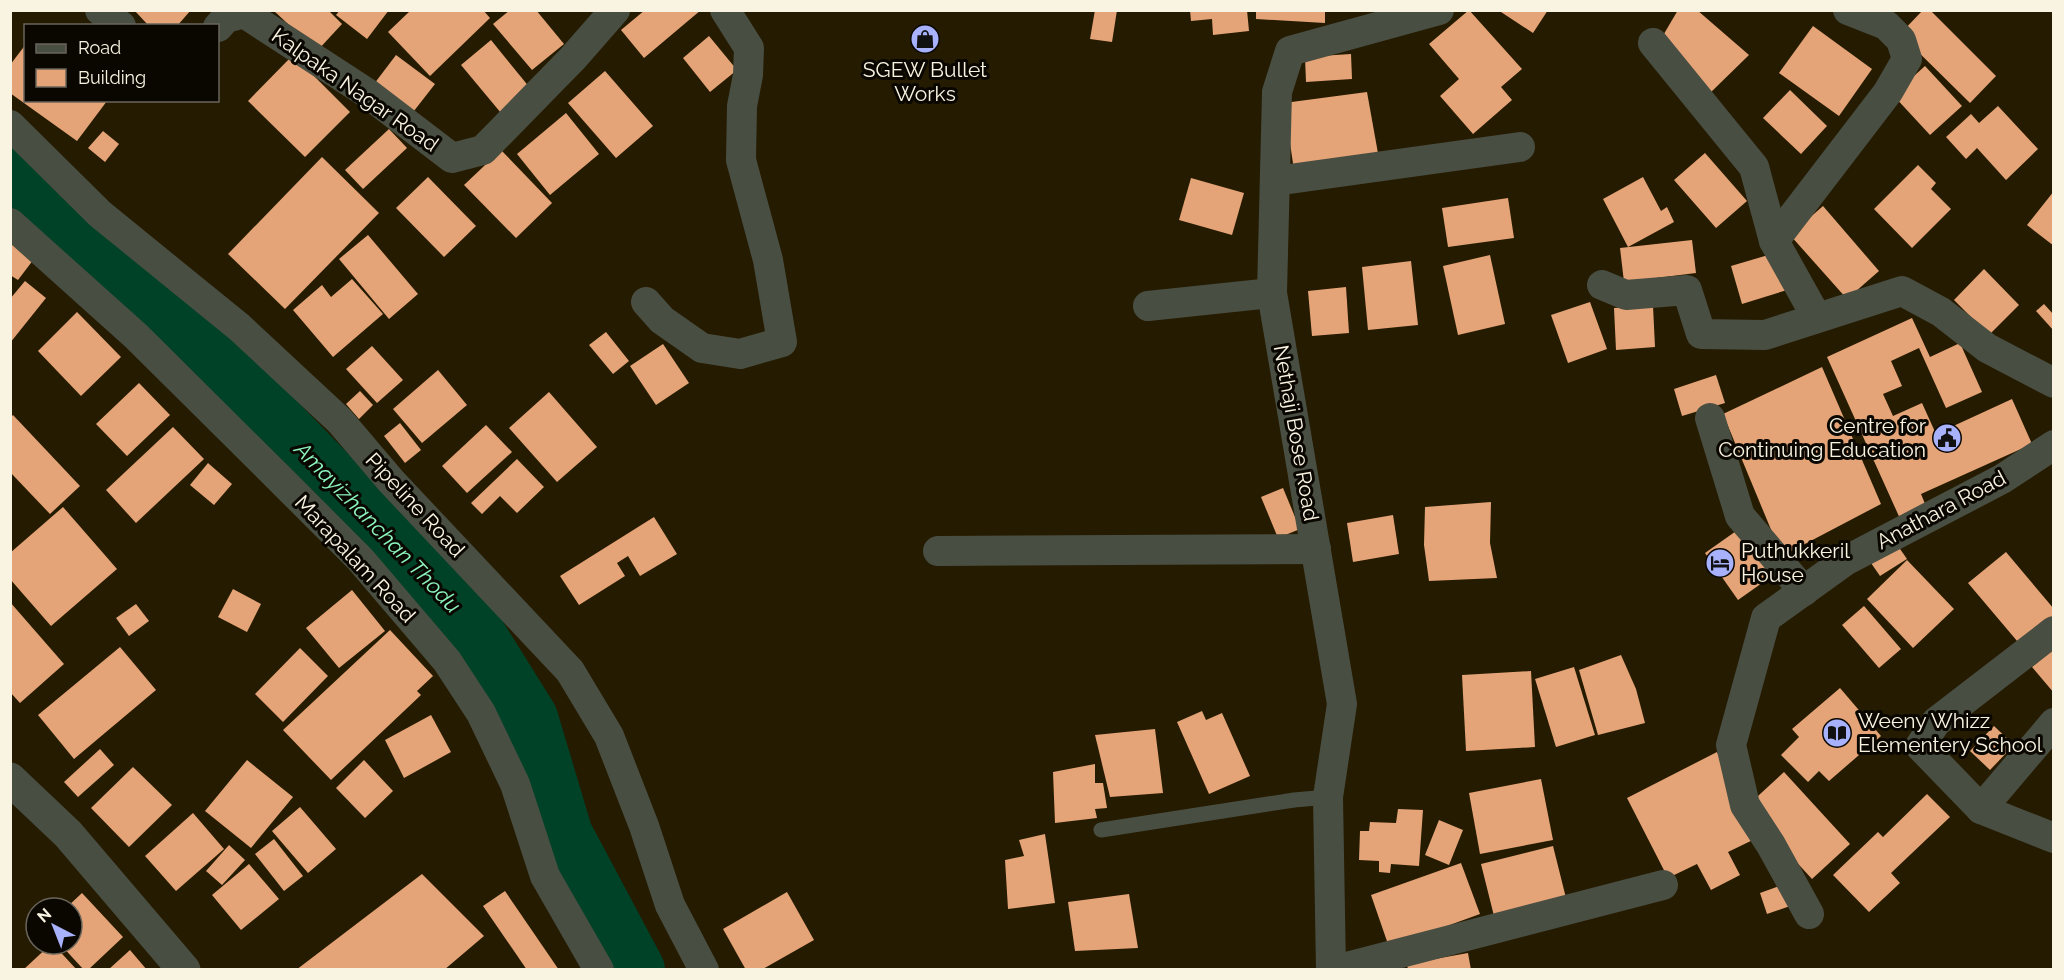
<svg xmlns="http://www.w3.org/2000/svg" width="2064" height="980" font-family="Raleway,sans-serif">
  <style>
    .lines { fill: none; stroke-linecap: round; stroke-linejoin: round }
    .river { stroke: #004227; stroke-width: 58 }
    .building { fill: #e5a477 }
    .service { stroke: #494e42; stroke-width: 15 }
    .minor { stroke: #494e42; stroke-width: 30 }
    .tertiary { stroke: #494e42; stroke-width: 33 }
    .labels { text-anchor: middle; stroke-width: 6; stroke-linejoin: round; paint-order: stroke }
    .poi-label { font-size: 21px; fill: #f9f3e2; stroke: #0a0701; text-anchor: start }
    .street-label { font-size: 21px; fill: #f9f3e2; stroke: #0a0701 }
    .water-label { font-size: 22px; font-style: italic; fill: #8cf6be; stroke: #0a0701 }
  </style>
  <rect width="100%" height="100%" fill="#251b00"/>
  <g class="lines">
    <path class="river" d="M10,161L73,233L168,317L271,416L464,614L529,718L564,835L636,970"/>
  </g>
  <g class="building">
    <path d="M134,10H191L177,26H149Z"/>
    <path d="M273,10H328L342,24L317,51Z"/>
    <path d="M340,10H389L367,39L336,15Z"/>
    <path d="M411,10H483L490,18L430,76L388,32Z"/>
    <path d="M510,10H536L564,44L532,70L493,24Z"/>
    <path d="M645,10H701L644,58L621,30Z"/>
    <path d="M1095,10H1117L1112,42L1090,39Z"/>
    <path d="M1190,10H1247L1249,31L1213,35L1212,19L1191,21Z"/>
    <path d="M1256,10H1325V23L1256,19Z"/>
    <path d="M1469,10L1522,69L1501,87L1512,100L1473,134L1440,96L1459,79L1429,44Z"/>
    <path d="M1498,10H1548L1533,33Z"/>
    <path d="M1678,10H1697L1749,55L1706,97L1658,44Z"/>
    <path d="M1923,10H1930L1996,76L1970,103L1900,34Z"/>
    <path d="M1813,26L1872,69L1839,116L1779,73Z"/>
    <path d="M709,36L737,70L710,92L683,58Z"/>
    <path d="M491,40L530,88L501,113L461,65Z"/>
    <path d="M26,44V100L107,101L77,141L10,93V65Z"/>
    <path d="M1351,54L1352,79L1306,82L1305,57Z"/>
    <path d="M293,55L350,112L305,157L248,101Z"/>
    <path d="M396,55L435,84L410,116L371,88Z"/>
    <path d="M1925,66L1962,106L1930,135L1893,95Z"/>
    <path d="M605,71L653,126L616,158L568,103Z"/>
    <path d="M1790,90L1827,126L1801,154L1763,118Z"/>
    <path d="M1367,92L1379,159L1294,170L1284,103Z"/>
    <path d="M1998,106L2038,149L2006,180L1977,148L1966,159L1946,137L1971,114L1979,123Z"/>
    <path d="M566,113L599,154L550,195L517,154Z"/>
    <path d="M389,129L407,148L363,189L345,170Z"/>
    <path d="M103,131L119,144L105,162L88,148Z"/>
    <path d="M501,150L552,203L516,238L464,185Z"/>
    <path d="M1705,153L1747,201L1716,228L1674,180Z"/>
    <path d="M322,157L379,213L285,309L228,254Z"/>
    <path d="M1918,165L1936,183L1931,189L1951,209L1912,248L1874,209Z"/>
    <path d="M428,177L476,226L444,257L396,208Z"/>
    <path d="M1643,177L1661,211L1667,207L1674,222L1628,247L1603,199Z"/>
    <path d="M1191,178L1244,193L1232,235L1179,220Z"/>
    <path d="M2054,191V246L2027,225Z"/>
    <path d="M1508,198L1514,238L1448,247L1442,208Z"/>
    <path d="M1823,206L1879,271L1847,299L1790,235Z"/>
    <path d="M10,229L40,251L18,280L10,275Z"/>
    <path d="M368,235L418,294L389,319L339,259Z"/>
    <path d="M1692,240L1696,273L1624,282L1620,248Z"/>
    <path d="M1775,253L1787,290L1742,304L1731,266Z"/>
    <path d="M1490,255L1505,324L1458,335L1443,266Z"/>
    <path d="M1411,261L1418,325L1368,330L1362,267Z"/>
    <path d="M1984,269L2019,305L1989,335L1954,300Z"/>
    <path d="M352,279L383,314L333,357L293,310L322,285L331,297Z"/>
    <path d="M25,281L46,298L10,343V299Z"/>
    <path d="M1346,287L1349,333L1312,336L1308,291Z"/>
    <path d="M1590,302L1607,349L1568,363L1551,315Z"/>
    <path d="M2044,304L2054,315V331L2036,311Z"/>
    <path d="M1653,306L1655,347L1616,350L1614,308Z"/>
    <path d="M77,312L121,357L81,396L38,351Z"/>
    <path d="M1912,318L1930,357L1960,343L1982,392L1946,408L1919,348L1891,361L1902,386L1883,394L1893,416L1922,403L1936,434L2012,399L2032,444L1921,494L1928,511L1902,523L1827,357Z"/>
    <path d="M606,332L629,361L613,374L589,345Z"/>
    <path d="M663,344L689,383L656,405L630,366Z"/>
    <path d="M372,346L403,380L377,403L346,369Z"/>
    <path d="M1822,367L1881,504L1782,556L1723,414Z"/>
    <path d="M438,370L467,405L422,443L393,409Z"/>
    <path d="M1716,375L1725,403L1682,416L1674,389Z"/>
    <path d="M139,383L170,415L127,456L96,424Z"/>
    <path d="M360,391L373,405L359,419L346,404Z"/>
    <path d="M549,392L597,447L557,482L509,428Z"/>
    <path d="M13,415L80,486L50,514L10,472V418Z"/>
    <path d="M400,423L421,450L405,463L384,436Z"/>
    <path d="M486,425L512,452L467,493L442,466Z"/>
    <path d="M173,427L204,459L136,523L106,490Z"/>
    <path d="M517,459L544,487L517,513L500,496L482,514L471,503Z"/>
    <path d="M208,463L232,484L214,505L190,485Z"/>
    <path d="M1283,488L1300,529L1278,538L1261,497Z"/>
    <path d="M1491,502L1490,543L1497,578L1429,581L1424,545L1425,507Z"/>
    <path d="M63,507L117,569L51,626L10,579V553Z"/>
    <path d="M1393,515L1399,554L1353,562L1347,523Z"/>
    <path d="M654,517L677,554L640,576L628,556L617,563L625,576L579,605L560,576Z"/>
    <path d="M1739,529L1772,576L1738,600L1705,553Z"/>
    <path d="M1898,546L1907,559L1880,576L1871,563Z"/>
    <path d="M2006,552L2054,609V622L2023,648L1968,583Z"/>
    <path d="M1907,560L1954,609L1913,648L1867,599Z"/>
    <path d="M233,589L261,604L247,632L218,617Z"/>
    <path d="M352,590L385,631L339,668L306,628Z"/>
    <path d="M10,602L64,664L20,703L10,692Z"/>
    <path d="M136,604L149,621L129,636L116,618Z"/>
    <path d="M1864,606L1901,649L1879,668L1842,625Z"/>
    <path d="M390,630L433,676L417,691L421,695L331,780L283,730Z"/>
    <path d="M120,647L156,690L74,759L38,715Z"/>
    <path d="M300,648L328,676L283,722L255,694Z"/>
    <path d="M2054,649V693L2032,667Z"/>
    <path d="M1621,655L1636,689L1645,723L1598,735L1579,670Z"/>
    <path d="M1574,667L1595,735L1556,747L1535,679Z"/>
    <path d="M1531,671L1535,747L1466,751L1462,675Z"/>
    <path d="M1840,688L1881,736L1829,781L1819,771L1808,782L1781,755L1799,737L1792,729Z"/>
    <path d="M1202,711L1206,720L1222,713L1250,776L1209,794L1177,722Z"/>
    <path d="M431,715L451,752L404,778L385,740Z"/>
    <path d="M1994,726L2014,745L1990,770L1970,751Z"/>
    <path d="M1155,729L1163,793L1110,797L1095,735Z"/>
    <path d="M100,749L114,765L78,797L64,782Z"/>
    <path d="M1717,752L1759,837L1728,852L1740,875L1711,890L1697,864L1668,878L1627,798Z"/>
    <path d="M247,760L293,797L251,848L205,811Z"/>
    <path d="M364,760L393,791L365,818L336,788Z"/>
    <path d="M1095,764V783H1103L1107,808L1095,809L1097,818L1055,823L1053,772Z"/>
    <path d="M133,767L172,805L129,847L91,808Z"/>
    <path d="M1784,772L1850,844L1812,879L1746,807Z"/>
    <path d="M1541,779L1553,840L1480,854L1469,793Z"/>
    <path d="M1927,794L1950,817L1891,873L1900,883L1869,912L1833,875L1878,832L1883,837Z"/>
    <path d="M300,807L336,849L308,873L272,831Z"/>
    <path d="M1398,809L1423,810L1419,866L1391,864L1390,873L1379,872V861L1359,860L1360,831H1369L1370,822L1396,823Z"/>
    <path d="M193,813L224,849L176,891L145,856Z"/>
    <path d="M1439,820L1463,830L1449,865L1425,855Z"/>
    <path d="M1045,834L1055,903L1008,909L1005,860L1024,856L1019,840Z"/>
    <path d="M274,839L303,876L284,891L255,854Z"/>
    <path d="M229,845L245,860L222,885L206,871Z"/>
    <path d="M1553,846L1567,902L1495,920L1481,864Z"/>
    <path d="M1461,863L1480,914L1389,947L1371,895Z"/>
    <path d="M249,864L279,899L241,930L212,895Z"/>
    <path d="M422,874L484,936L444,970H296Z"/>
    <path d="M1785,884L1793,905L1767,914L1760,893Z"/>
    <path d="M505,891L559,970H527L483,906Z"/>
    <path d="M787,892L814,940L761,970H746L723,929Z"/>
    <path d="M82,893L123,937L88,970H84L60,944H72V908H66Z"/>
    <path d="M1129,894L1138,948L1075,951L1068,902Z"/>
    <path d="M51,944H53L77,970H23Z"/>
    <path d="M130,950L147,970H108Z"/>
    <path d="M1468,953L1471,970H1408L1407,964Z"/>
  </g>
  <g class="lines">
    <path class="service" d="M1101,830L1294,800L1328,797"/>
    <g class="minor">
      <path d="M100,10L121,26"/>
      <path d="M218,27L226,18L244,13L367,93L452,158L483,150L573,58L615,10"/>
      <path d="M1653,43L1754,167L1774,241L1817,318"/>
      <path d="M10,125L100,214L239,327L340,421L391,481L570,671L609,736L644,826L670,905L704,970"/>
      <path d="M1275,181L1520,147"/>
      <path d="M10,223L136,336L286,485L360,559L447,661L481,713L515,784L545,876L599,970"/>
      <path d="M1774,241L1888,92L1907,59L1901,40L1886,25L1848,10"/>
      <path d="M1602,285L1626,295L1687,290L1701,334L1765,335L1902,291L1941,312L1987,348L2054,383"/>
      <path d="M646,302L662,320L702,348L740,354L782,342L768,260L741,160L742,106L748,75L749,48L725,10"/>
      <path d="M1148,306L1272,293"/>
      <path d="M1710,418L1740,516L1804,591"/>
      <path d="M938,551L1316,549"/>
      <path d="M2054,723L1981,809L2054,838"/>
      <path d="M1981,809L1920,746L1936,722L2054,631"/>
      <path d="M1809,914L1771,845L1745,805L1731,745L1766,618L1845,561L2002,479L2054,445"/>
      <path d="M1331,970L1328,797L1342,704L1272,293L1277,92L1290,51L1439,10"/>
      <path d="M1335,970L1663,885"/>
    </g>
    <path class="tertiary" d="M10,779L68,834L184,970"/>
  </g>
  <defs>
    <g id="shop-disc" transform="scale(1.5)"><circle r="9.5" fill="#a7b1fc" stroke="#0a0701"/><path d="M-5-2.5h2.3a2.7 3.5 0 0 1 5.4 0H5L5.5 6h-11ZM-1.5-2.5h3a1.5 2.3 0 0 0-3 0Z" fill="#111"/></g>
    <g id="civic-disc" transform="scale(1.5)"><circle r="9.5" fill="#a7b1fc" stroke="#0a0701"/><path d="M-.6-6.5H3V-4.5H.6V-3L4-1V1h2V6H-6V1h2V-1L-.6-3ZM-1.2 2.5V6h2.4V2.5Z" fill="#111"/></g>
    <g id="hotel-disc" transform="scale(1.5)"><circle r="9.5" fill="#a7b1fc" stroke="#0a0701"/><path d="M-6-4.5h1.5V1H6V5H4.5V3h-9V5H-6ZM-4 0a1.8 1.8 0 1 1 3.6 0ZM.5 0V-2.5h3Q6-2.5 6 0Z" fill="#111"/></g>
    <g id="library-disc" transform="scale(1.5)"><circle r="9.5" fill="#a7b1fc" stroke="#0a0701"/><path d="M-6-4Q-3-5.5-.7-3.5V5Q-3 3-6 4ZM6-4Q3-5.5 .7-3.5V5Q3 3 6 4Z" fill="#111"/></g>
  </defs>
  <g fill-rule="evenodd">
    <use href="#shop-disc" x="925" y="39"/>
    <use href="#civic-disc" x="1947" y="438"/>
    <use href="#hotel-disc" x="1720" y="563"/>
    <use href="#library-disc" x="1837" y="733"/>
  </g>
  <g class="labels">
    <g class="poi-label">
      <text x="925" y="77" text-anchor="middle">SGEW Bullet<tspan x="925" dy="24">Works</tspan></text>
      <text x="1926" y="433" text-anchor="end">Centre for<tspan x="1926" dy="24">Continuing Education</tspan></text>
      <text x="1741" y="558">Puthukkeril<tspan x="1741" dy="24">House</tspan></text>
      <text x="1858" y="728">Weeny Whizz<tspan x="1858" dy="24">Elementery School</tspan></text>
    </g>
    <g class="street-label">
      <text transform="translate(355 90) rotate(35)" y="7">Kalpaka Nagar Road</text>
      <text transform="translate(1296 433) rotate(80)" y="7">Nethaji Bose Road</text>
      <text transform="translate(415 505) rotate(47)" y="7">Pipeline Road</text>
      <text transform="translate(1941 510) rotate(-28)" y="7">Anathara Road</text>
      <text transform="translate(355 559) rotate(47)" y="7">Marapalam Road</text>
    </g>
    <g class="water-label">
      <text transform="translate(378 527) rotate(46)" y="8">Amayizhanchan Thodu</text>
    </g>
  </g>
  <rect width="2064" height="980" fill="none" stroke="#f9f3e2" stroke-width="24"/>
  <rect x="24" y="24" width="195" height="78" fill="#0a0701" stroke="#6a655b" stroke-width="1.5"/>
  <rect x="36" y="44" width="30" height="9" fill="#494e42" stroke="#6a655b" stroke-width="1.5"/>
  <text x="78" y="54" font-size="18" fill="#f9f3e2">Road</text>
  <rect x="36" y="69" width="30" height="18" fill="#e5a477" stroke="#6a655b" stroke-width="1.5"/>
  <text x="78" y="84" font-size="18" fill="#f9f3e2">Building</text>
  <g transform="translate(54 926) rotate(318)"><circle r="28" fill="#0a0701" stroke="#6a655b" stroke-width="1.5"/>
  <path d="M0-4.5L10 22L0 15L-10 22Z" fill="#a7b1fc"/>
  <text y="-9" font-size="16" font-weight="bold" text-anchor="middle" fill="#f9f3e2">N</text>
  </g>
</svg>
